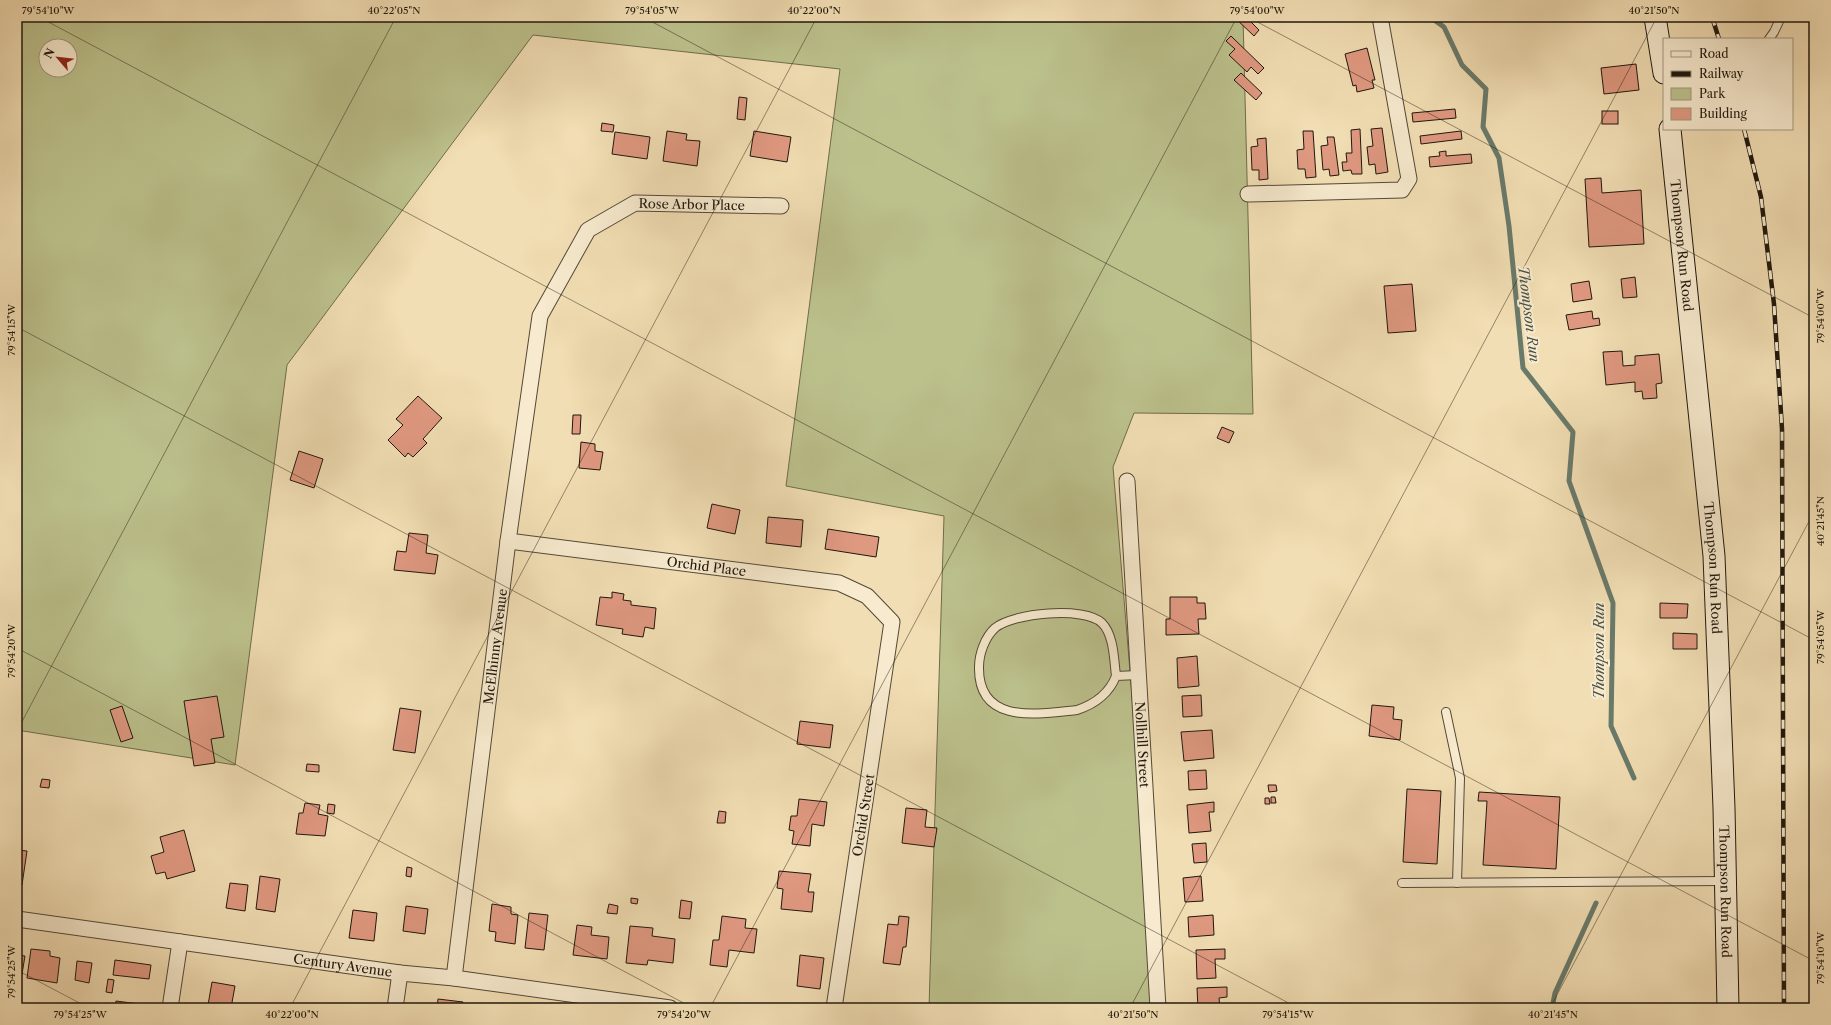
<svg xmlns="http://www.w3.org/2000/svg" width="1831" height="1025" font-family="'Libre Caslon Text',serif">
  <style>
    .green { fill: #bcc18c; stroke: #6e6c4c; fill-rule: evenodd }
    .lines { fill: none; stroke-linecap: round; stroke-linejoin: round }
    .stream { stroke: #697a6b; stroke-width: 5 }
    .building { fill: #e09981; stroke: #1f170d }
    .lane-casing { stroke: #544937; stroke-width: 10 }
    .street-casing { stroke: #544937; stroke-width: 17 }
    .secondary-casing { stroke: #1f170d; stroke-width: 23 }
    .lane { stroke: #f7eace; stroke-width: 8 }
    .street { stroke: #f7eace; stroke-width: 15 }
    .secondary { stroke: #f7eace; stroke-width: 21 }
    .rail-casing { stroke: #1f170d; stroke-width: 4.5 }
    .rail { stroke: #f7eace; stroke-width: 3; stroke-dasharray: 9; stroke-linecap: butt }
    .ticks { fill: none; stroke: #1f170d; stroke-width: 1; stroke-opacity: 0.45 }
    .labels { text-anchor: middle; stroke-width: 4; stroke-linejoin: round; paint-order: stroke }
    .street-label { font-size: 13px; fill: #1f170d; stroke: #f7eace }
    .water-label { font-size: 14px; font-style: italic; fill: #4a5144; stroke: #f7eace }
    .neatline { fill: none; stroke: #1f170d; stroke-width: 1.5 }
    .ticks-label { font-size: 10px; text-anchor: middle; fill: #1f170d }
  </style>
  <rect width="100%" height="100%" fill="#f2deb4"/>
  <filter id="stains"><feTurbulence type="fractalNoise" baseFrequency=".005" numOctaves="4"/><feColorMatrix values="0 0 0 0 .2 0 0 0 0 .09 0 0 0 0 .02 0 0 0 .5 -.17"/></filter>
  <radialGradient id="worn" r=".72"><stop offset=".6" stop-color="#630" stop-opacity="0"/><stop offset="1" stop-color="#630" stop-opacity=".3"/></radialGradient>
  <path class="green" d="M17,17H1243L1253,414L1134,413L1113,467L1158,1008H929L944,516L786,486L840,69L533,35L287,365L235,765L17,730ZM46,46H70V70H46Z"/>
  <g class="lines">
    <g class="stream">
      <path d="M1430,17L1444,27L1462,65L1486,89L1483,127L1499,158L1509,226L1523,368L1573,432L1569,481L1613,603L1611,726L1634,778"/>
      <path d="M1552,1008L1555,993L1596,903"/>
    </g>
  </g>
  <g class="building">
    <path d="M1234,17H1246L1259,30L1254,36Z"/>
    <path d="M1231,36L1264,68L1258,74L1251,67L1247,72L1229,55L1235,49L1226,41Z"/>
    <path d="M1367,48L1375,80H1372L1374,88L1357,92L1356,85L1353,86L1345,54Z"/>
    <path d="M1636,64L1639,90L1604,94L1601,68Z"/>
    <path d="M1241,73L1262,93L1256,100L1234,80Z"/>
    <path d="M739,97L747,98L745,120L737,119Z"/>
    <path d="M1455,109L1456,118L1413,122L1412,113Z"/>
    <rect x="1602" y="111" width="16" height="13"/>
    <path d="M602,123L614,125L613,132L601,131Z"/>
    <path d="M1382,128L1388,172L1376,174L1375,164L1369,165L1367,147L1373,146L1371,129Z"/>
    <path d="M1360,129L1362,174H1352L1351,170L1343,171L1342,162H1347L1346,153H1352L1351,130Z"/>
    <path d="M667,131L687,134L686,140L700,141L697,166L663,161Z"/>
    <path d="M754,131L791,137L787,162L750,156Z"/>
    <path d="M1303,131H1313L1316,177L1306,178L1305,169H1298L1297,150L1304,149Z"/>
    <path d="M1461,131L1462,139L1421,144L1420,136Z"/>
    <path d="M615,132L650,137L647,159L612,154Z"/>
    <path d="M1327,137H1334L1339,175L1330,176L1329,169L1323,170L1321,146L1328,145Z"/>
    <path d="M1266,138L1268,179L1259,180V170H1252L1251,147L1258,146L1257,139Z"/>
    <path d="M1446,151V156L1471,154L1472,163L1430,167L1429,157L1440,156L1439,152Z"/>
    <path d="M1601,178L1602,193L1641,190L1644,244L1589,247L1585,179Z"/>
    <path d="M1635,277L1637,297L1623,298L1621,279Z"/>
    <path d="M1589,281L1592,299L1573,302L1571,284Z"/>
    <path d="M1412,284L1416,331L1388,333L1384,286Z"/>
    <path d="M1592,311L1593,319L1599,318L1600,325L1569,330L1566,315Z"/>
    <path d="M1622,351L1623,366L1635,365V356L1659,354L1662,383L1656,384L1657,398L1643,399L1642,391L1635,392V382L1606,385L1603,352Z"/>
    <path d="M418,396L442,418L423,439L427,443L413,457L408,453L405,457L388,440L403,425L396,419Z"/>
    <path d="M573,415H581L580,434H572Z"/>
    <path d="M1222,427L1234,432L1229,443L1217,438Z"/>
    <path d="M581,442L595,444V451L603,452L600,470L579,468Z"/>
    <path d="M299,451L323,459L314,488L290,480Z"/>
    <path d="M712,504L740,510L735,534L707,528Z"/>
    <path d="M768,517L803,520L801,547L766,543Z"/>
    <path d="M828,529L879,537L876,557L825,549Z"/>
    <path d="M409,533L428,535L426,553L438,555L435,574L394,570L397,551L406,552Z"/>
    <path d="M612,592L624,594L623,600L631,601V605L656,608L654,629L645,627L643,637L622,634L623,629L596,625L600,597L612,598Z"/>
    <path d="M1170,597H1197V603H1205L1206,619H1198L1199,634L1166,635V619H1170Z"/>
    <path d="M1660,603L1688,604L1687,618H1660Z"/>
    <path d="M1673,633L1697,634V649H1673Z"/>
    <path d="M1197,656L1199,686L1178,688L1177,658Z"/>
    <path d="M1201,695L1202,716L1183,717L1182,696Z"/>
    <path d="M217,696L224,737L211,739L215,763L194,766L184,701Z"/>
    <path d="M1372,705L1394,707L1393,719L1402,720L1400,740L1369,736Z"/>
    <path d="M122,706L133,738L121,742L110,710Z"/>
    <path d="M400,708L421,711L415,753L393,750Z"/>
    <path d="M800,721L833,725L830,748L797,744Z"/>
    <path d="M1212,730L1214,758L1184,761L1181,732Z"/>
    <path d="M307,764L319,765V772L306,771Z"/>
    <path d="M1206,770L1207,789L1189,790L1188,771Z"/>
    <path d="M42,779L50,780L49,788L40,787Z"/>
    <path d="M1268,785H1276L1277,791L1269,792Z"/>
    <path d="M1407,789L1441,791L1437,864L1403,862Z"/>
    <path d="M1479,792L1560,797L1556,869L1483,865L1487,801H1478Z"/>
    <path d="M1271,797H1275L1276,803H1271Z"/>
    <path d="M1265,798H1269L1270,804H1265Z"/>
    <path d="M799,799L827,802L824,826L812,824L810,846L792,844L794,831L789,830L791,816H797Z"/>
    <path d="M1214,802V812H1209L1211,831L1189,833L1187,805Z"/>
    <path d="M305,803L320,805L318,814L328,816L325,836L296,834L299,813H303Z"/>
    <path d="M328,804L335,805L334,814L327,813Z"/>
    <path d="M906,808L927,810L925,827L937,828L934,847L902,843Z"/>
    <path d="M719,811L726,812L725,823H717Z"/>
    <path d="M184,830L195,871L167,879L165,872L156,874L151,856L164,852L160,837Z"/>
    <path d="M1206,843L1207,862L1194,863L1192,844Z"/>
    <path d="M17,850L27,851L22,885L17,884Z"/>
    <path d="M407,867L412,868L411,877L406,876Z"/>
    <path d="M779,871L811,874L808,892H814L812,912L781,909L783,889L777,888Z"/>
    <path d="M260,876L280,879L275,912L256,909Z"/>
    <path d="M1201,876L1203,901L1185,902L1183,878Z"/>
    <path d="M230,883L248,885L245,911L226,908Z"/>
    <path d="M631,898L638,899L637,904L631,903Z"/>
    <path d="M681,900L692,902L690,919L679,918Z"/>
    <path d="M492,904L511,907V914L518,915L515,944L495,941L496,932L489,931Z"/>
    <path d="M609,904L618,906L617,914L607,913Z"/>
    <path d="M406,906L428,909L425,934L403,931Z"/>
    <path d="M353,910L377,913L374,941L349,938Z"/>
    <path d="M529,913L548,915L544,950L525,948Z"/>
    <path d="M1213,915L1214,935L1189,937L1188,917Z"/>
    <path d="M722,916L746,919L745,928L757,929L754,953L729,950L727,967L710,965L713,940H719Z"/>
    <path d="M899,916L909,917L906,947H903L900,965L883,963L888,924L898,925Z"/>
    <path d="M577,925L592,927L591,935L609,937L607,959L573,955Z"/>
    <path d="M630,926L653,928L652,936L675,939L673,963L648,960L647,965L626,963Z"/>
    <path d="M31,949L50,951V956L60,958L57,983L27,978Z"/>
    <path d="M1225,949V959H1215L1216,978L1197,979L1196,950Z"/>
    <path d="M17,955L25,956L21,980H17Z"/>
    <path d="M800,955L824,958L820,989L797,986Z"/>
    <path d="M115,960L151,965L149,979L113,975Z"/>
    <path d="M77,961L92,963L89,983L75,980Z"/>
    <path d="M108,979L114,980L112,993L106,992Z"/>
    <path d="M212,982L235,986L231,1008L208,1005Z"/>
    <path d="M1227,987V997L1219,998L1220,1008H1198L1197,988Z"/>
    <path d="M438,999L463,1002L462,1008H437Z"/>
    <path d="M116,1001L139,1004L138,1008H115Z"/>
  </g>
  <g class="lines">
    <g class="lane-casing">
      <g id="lane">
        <path d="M1769,39L1774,32L1781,17"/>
        <path d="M1116,676C1114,660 1114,635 1102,623C1084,606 1013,613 995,628C985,637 979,654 979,667C978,725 1037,714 1077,710C1095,704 1109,694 1116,676L1138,675"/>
        <path d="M1446,712L1460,778L1457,883"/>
        <path d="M1402,883L1725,881"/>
      </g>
    </g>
    <g class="street-casing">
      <g id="street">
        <path d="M1248,194L1402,190L1409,179L1380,17"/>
        <path id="s1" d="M1127,481L1158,1008"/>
        <path id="s2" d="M508,541L839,583L867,596L892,622L834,1008"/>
        <path id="s3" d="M17,919L400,973L454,978L670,1008"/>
        <path id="s4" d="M454,978L508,541L540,316L588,230L635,203L781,206"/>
        <path d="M170,1008L180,942"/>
        <path d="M395,1008L400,973"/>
      </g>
    </g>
    <g class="secondary-casing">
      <g id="secondary">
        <path d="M1655,17L1664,73"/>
        <path id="s5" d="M1670,129L1714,556L1724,808L1728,1008"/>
      </g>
    </g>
    <use href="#lane" class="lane"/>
    <use href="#street" class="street"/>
    <use href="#secondary" class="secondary"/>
    <g class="rail-casing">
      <g id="rail">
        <path d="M1712,17L1719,39"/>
        <path d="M1744,129L1761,197L1774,304L1782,429L1784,1008"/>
      </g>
    </g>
    <use href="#rail" class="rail"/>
  </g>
  <path class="ticks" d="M39,17L1814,961M643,17L1814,640M1248,17L1814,318M17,327L1298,1008M17,648L693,1008M17,731L396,17M17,970L89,1008M290,1008L817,17M710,1008L1237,17M1130,1008L1657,17M1550,1008L1814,512"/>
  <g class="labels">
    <g class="street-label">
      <text dy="5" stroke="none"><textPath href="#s4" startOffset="877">Rose Arbor Place</textPath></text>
      <text dy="5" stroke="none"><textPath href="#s5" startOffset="117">Thompson Run Road</textPath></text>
      <text dy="5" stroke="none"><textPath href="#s2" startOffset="200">Orchid Place</textPath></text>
      <text dy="5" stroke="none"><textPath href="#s5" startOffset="441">Thompson Run Road</textPath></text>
      <text dy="5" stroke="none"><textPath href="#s4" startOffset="334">McElhinny Avenue</textPath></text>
      <text dy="5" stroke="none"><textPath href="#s1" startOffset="264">Nollhill Street</textPath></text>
      <text transform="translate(863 815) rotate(-81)" y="5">Orchid Street</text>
      <text dy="5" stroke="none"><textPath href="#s5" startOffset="765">Thompson Run Road</textPath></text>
      <text dy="5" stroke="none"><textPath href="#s3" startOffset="329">Century Avenue</textPath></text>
    </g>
    <g class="water-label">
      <text transform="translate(1529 314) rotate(83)" y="5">Thompson Run</text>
      <text transform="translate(1599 651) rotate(-90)" y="5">Thompson Run</text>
    </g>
  </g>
  <rect width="1831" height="1025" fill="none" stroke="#f2deb4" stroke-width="44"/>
  <rect x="1663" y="38" width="130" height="92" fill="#f7eace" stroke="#a19681"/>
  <rect x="1671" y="51" width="20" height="6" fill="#f7eace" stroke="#a19681"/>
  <text x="1699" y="58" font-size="12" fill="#1f170d">Road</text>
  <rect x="1671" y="71" width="20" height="6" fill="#1f170d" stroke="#a19681"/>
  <text x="1699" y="78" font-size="12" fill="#1f170d">Railway</text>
  <rect x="1671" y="88" width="20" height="12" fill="#bcc18c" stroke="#a19681"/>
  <text x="1699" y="98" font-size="12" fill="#1f170d">Park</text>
  <rect x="1671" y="108" width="20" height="12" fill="#e09981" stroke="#a19681"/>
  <text x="1699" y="118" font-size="12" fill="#1f170d">Building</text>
  <g transform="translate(58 58) rotate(298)"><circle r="19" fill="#f7eace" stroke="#a19681"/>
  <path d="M0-3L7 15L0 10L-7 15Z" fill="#8f2418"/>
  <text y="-6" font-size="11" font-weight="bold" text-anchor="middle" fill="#1f170d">N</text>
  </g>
  <rect x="22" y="22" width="1787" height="981" class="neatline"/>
  <g class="ticks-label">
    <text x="48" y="14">79°54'10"W</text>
    <text x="394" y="14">40°22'05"N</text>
    <text x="652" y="14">79°54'05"W</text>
    <text x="814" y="14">40°22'00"N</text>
    <text x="1257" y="14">79°54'00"W</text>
    <text x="1654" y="14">40°21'50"N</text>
    <text transform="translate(1820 316) rotate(-90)" y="4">79°54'00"W</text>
    <text transform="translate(11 330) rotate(-90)" y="4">79°54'15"W</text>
    <text transform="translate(1820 521) rotate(-90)" y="4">40°21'45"N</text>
    <text transform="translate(1820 637) rotate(-90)" y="4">79°54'05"W</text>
    <text transform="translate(11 651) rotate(-90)" y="4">79°54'20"W</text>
    <text transform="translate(1820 958) rotate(-90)" y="4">79°54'10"W</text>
    <text transform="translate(11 972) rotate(-90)" y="4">79°54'25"W</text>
    <text x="80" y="1018">79°54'25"W</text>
    <text x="292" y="1018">40°22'00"N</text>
    <text x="684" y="1018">79°54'20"W</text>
    <text x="1133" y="1018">40°21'50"N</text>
    <text x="1288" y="1018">79°54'15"W</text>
    <text x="1553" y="1018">40°21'45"N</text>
  </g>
  <rect width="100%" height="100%" filter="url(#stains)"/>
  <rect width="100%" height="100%" fill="url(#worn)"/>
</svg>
